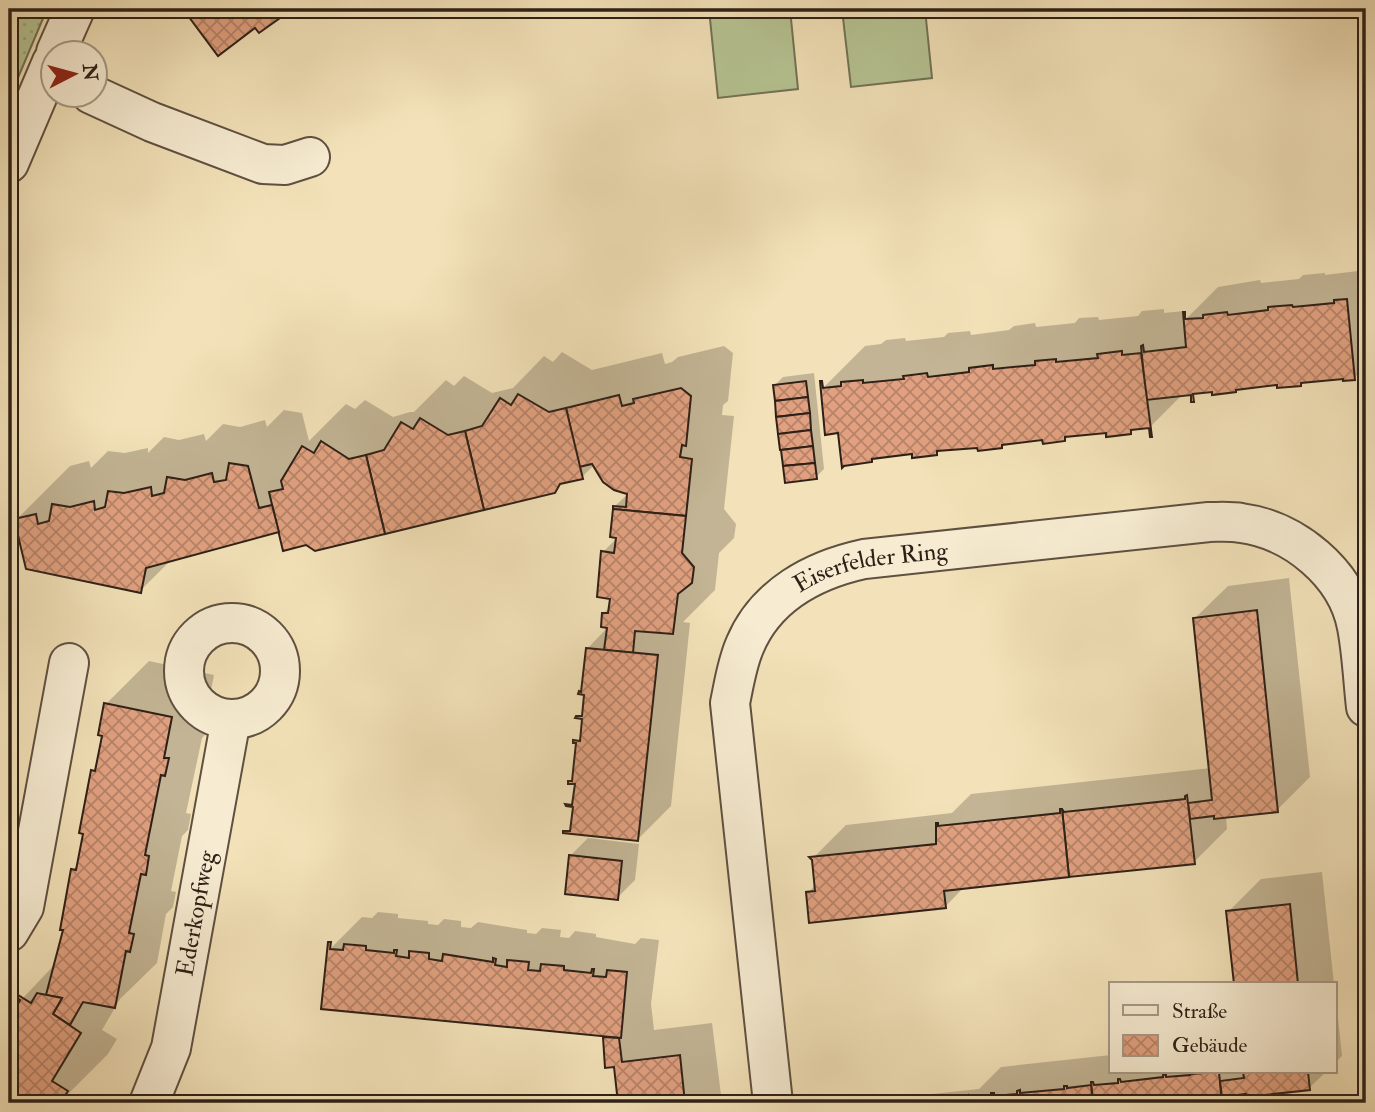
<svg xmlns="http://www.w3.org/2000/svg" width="1375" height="1112" font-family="'IM FELL Double Pica',serif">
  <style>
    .grass { fill: #b6c493; stroke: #727255; stroke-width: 2 }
    .garden { fill: url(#garden-dots); stroke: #727255; stroke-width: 2 }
    .shadow { fill: #0003 }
    .building { fill: url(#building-cross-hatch); stroke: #2e2017; stroke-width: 2 }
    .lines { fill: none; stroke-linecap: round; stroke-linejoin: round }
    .minor-casing { stroke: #5f5040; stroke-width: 42 }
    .minor { stroke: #f7ecd2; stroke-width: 38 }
    .labels { text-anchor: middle; stroke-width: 5; stroke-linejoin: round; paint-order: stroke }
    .street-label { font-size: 24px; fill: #2e2017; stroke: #f7ecd2 }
  </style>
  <defs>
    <pattern id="garden-dots" width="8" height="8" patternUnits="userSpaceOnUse" patternTransform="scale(1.75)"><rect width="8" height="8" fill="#b6c493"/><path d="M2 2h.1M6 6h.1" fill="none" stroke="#9da87e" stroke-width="1.8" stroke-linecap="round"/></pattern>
    <pattern id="building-cross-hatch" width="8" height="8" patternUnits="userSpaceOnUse" patternTransform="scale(1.75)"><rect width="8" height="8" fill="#e1a180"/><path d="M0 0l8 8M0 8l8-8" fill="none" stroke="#b78368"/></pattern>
  </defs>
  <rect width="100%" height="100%" fill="#f3e2b9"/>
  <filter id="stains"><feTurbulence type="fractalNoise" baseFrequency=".00286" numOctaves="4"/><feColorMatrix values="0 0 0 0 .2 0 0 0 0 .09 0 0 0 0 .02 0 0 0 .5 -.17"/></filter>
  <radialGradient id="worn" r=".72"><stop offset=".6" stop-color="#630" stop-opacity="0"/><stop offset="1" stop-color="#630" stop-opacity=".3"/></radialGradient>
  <g class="grass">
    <path d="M709,9H790L798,89L718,98Z"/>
    <path d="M842,9H925L932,78L851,87Z"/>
  </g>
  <path class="garden" d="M9,9H47L9,99Z"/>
  <g class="shadow">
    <path d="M185,9H286L278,17L255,26L218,53Z"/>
    <path d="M1366,270V366L1354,378L1344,377L1303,381L1300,384H1279L1238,388L1236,391L1183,394L1151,426L1134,428L1130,432L1107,431L1069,435L1065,440L1044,438L1005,443L1002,447L979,446L941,449L937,453H913L876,456L872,461L840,431L822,389L865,346L881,344L886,340L905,338L906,341L944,337L948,333L970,331L971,335L1009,330L1014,326L1035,323L1036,327L1075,323L1079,318L1098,317L1099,320L1138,316L1142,311L1164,309V313L1184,311L1185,320L1218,287L1260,280L1261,283L1299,279L1303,275L1325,273V275Z"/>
    <path d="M724,346L733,353L728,401L723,405L722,415L734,416L724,509L736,524L734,538L719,553L715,590L683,622L690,623L671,806L638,839L577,783L578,741L582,737L587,649L609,626L604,613L610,607L612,597L603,552L619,536L615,506L629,493L595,464L582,477L564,482L554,491L280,529L173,558L140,591L16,520L70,466L89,461L91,468L108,451L125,453L148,448V453L164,437L179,440L204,434L206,441L223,424L240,427L265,420L267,427L284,410L302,413L309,441L346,404L355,409L365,400L393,417L410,412H414L446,380L454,386L464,376L492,393L513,388L544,356L553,362L562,352L592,370L662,353L665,364L672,362L678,357Z"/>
    <path d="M814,373L824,469L816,477L787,481L775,385L783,377Z"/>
    <path d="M1289,578L1310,777L1277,810L1226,816L1227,829L1194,862L964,887L945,907L808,893L816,884L813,858L846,825L952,813L971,794L1211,768L1195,618L1228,586Z"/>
    <path d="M149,661L214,675L206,715L211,716L208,731L202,738L186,813L191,814L188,830L182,836L171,891L176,892L173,907L166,914L157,963L120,999L102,1030L117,1039L108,1054L59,1103H9V1020L23,998L58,961L73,870L78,864L85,832L93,771L98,766L104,735L106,704Z"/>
    <path d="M588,838L639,844L635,880L617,898L570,856Z"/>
    <path d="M1322,872L1334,984H1236L1228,912L1261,879Z"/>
    <path d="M378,912L398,914V918L428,921V924L438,925L444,919L461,921V927L471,928L478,922L527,930V933L536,934L542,928L561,930L560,937L569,938L575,931L596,934V937L635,944L641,938L659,940L651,1004L654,1030L712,1023L722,1103H620L616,1065L607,1066L604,1035L329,950L362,917L372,918Z"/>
    <path d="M1335,990L1342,1056L1335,1063Z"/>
    <path d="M1111,1055V1072H1326L1309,1088L1257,1094L1258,1103H873L876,1100L979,1089L1001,1067Z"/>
  </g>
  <g class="building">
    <path d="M183,9H281L276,13L280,18L259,33L255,28L218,56Z"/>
    <path d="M1347,299L1355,380L1343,381V379L1301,383V386L1277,388V385L1236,390V392L1212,395V392L1193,394L1194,402H1191V395L1146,400L1141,346L1143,345L1144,352L1186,347L1183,312H1185V319L1203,318V315L1227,312L1228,315L1268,310V307L1292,305L1293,307L1334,303V300Z"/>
    <path d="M1122,351V355L1141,353L1152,437H1150L1149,428L1131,430V434L1106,437V433L1065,437V441L1043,444L1042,440L1002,445V448L978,451L977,448L937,451V455L912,458V454L872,459V462L844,466L842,468L838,433L825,435L820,381H822L823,388L841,386V382L863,380V383L904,379L903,376L927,373L928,377L969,372V368L993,365V369L1035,365V361L1056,359V362L1098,358L1097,354Z"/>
    <path d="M806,381L808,397L775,401L773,385Z"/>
    <path d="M681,388L691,396L686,446L682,445L680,457L692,459L686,516L613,509V506L626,507L627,494L614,490L603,482L592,464L579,467L566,408L619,395L622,406L634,403L633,399Z"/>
    <path d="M518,394L549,412L566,408L583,479L560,484L555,493L484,510L465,431L482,426L500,398L511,405Z"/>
    <path d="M808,397L810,413L776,417L775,401Z"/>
    <path d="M810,413L811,430L778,434L776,417Z"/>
    <path d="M420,418L448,435L465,431L484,510L385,534L366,455L384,450L401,422L413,429Z"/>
    <path d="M811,430L813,446L780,450L778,434Z"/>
    <path d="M321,441L349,459L366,455L385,534L315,551L306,545L283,551L269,492L283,489L281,481L302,446L314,453Z"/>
    <path d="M813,446L815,463L783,466L781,450Z"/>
    <path d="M229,463L248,466L259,508L272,505L279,532L146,568L141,593L26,569L14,519L36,514L38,524L49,521L52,504L70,507L94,501L95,510L105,507L108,491L124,493L151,487L152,496L164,493L167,477L185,480L212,473L214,482L226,480Z"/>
    <path d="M815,463L817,479L785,483L783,466Z"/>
    <path d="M613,509L686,516L682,553L694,567L692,583L678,594L673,634L635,631L633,653L604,650L607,628L601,627L602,613H608L610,599L597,597L601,551L614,553L616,538L610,537Z"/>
    <path d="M1257,610L1278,812L1214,819V816L1190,819L1188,803L1212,800L1193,618Z"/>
    <path d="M586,648L658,655L638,841L563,833V831H570L573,807L566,806L565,804L572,805L575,784H568V781H572L576,743H573V740L580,741L582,719L575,718L576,716H582L584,695L578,694L579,691L581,692Z"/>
    <path d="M104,703L172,717L164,758H169L165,776L161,775L145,855L149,856L146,875L141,874L129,933L134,934L130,952L126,951L115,1008L83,1002L70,1025L53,1014L62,998L46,995L63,930H60L71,869L76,870L83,834L79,833L91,770L95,771L102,736L98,735Z"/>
    <path d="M1187,795L1195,864L1069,877L1062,809L1064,812L1185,799V796Z"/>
    <path d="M1060,809H1062L1069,877L944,891L946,908L809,923L806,892L815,891L812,860L809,857L936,844V823H938V826L1060,813Z"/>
    <path d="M569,855L622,861L618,900L565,894Z"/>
    <path d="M1290,904L1298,984H1234L1226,911Z"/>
    <path d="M328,942H331L330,949L343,950L344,944L366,946V950L394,953V950H397L396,956L409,958V951L429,953V959L442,961L443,954L493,962V958L496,959L495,965L507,967V960L529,962L528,970L540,971L541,964L564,966V970L591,973L592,969H594L593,976L606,977L607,970L627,972L621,1038L321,1009Z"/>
    <path d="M15,993L31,1003L37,993L62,998L53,1014L81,1033L52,1081L68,1091L60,1103H51L43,1098L39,1103H9V1019L20,1000L14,996Z"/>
    <path d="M603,1037L619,1038L622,1062L680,1055L685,1103H618L614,1067L605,1068Z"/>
    <path d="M1189,1072H1192V1074L1219,1072L1222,1103H1093L1091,1082H1093L1094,1085L1118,1083V1079H1120L1121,1082L1163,1077V1075L1166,1074V1077L1190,1075Z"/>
    <path d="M1243,1072H1308L1310,1090L1246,1097V1094L1222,1097L1220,1081L1244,1078Z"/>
    <path d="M1091,1085L1093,1103H966L965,1096L968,1095V1099L991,1096V1093H994V1096L1017,1094V1091L1020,1090V1093L1064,1089V1086H1067V1088Z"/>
  </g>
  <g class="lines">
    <g class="minor-casing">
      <g id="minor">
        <path d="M56,52L75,9"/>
        <path d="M91,94L152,122L263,164L285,165L310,157"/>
        <path d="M9,163L52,62"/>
        <circle cx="232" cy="671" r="48"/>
        <path d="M9,932L24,907L69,663"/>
        <path id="s1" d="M149,1103L171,1048L231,719"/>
        <path id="s2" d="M773,1103L730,703C734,684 737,663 745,645C766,595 814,570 864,559L1209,522C1219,522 1230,521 1241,523C1294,530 1347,573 1357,627C1362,653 1363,681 1366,707"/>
      </g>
    </g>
    <use href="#minor" class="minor"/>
  </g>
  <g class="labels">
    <g class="street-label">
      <text dy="8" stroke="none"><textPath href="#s2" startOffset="620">Eiserfelder Ring</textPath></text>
      <text dy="8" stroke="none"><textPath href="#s1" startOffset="196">Ederkopfweg</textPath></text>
    </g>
  </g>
  <rect width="1375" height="1112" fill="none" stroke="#f3e2b9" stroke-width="35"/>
  <rect x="10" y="10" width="1354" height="1091" fill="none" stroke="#2e2017" stroke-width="3.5"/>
  <rect x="18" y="18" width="1340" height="1077" fill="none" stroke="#2e2017" stroke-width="2"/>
  <rect x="1109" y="982" width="228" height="91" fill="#f7ecd2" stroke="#a79a87" stroke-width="2"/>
  <rect x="1123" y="1005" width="35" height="10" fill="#f7ecd2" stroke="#a79a87" stroke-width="2"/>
  <text x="1172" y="1018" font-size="21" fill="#2e2017">Straße</text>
  <rect x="1123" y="1035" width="35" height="21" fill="url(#building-cross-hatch)" stroke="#a79a87" stroke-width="2"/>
  <text x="1172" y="1052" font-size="21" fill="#2e2017">Gebäude</text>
  <g transform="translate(74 74) rotate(84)"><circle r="33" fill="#f7ecd2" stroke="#a79a87" stroke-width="2"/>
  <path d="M0-5L12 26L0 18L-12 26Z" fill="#8f2418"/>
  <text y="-10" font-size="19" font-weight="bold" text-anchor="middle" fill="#2e2017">N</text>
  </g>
  <rect width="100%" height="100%" filter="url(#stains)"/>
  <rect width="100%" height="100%" fill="url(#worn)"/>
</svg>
